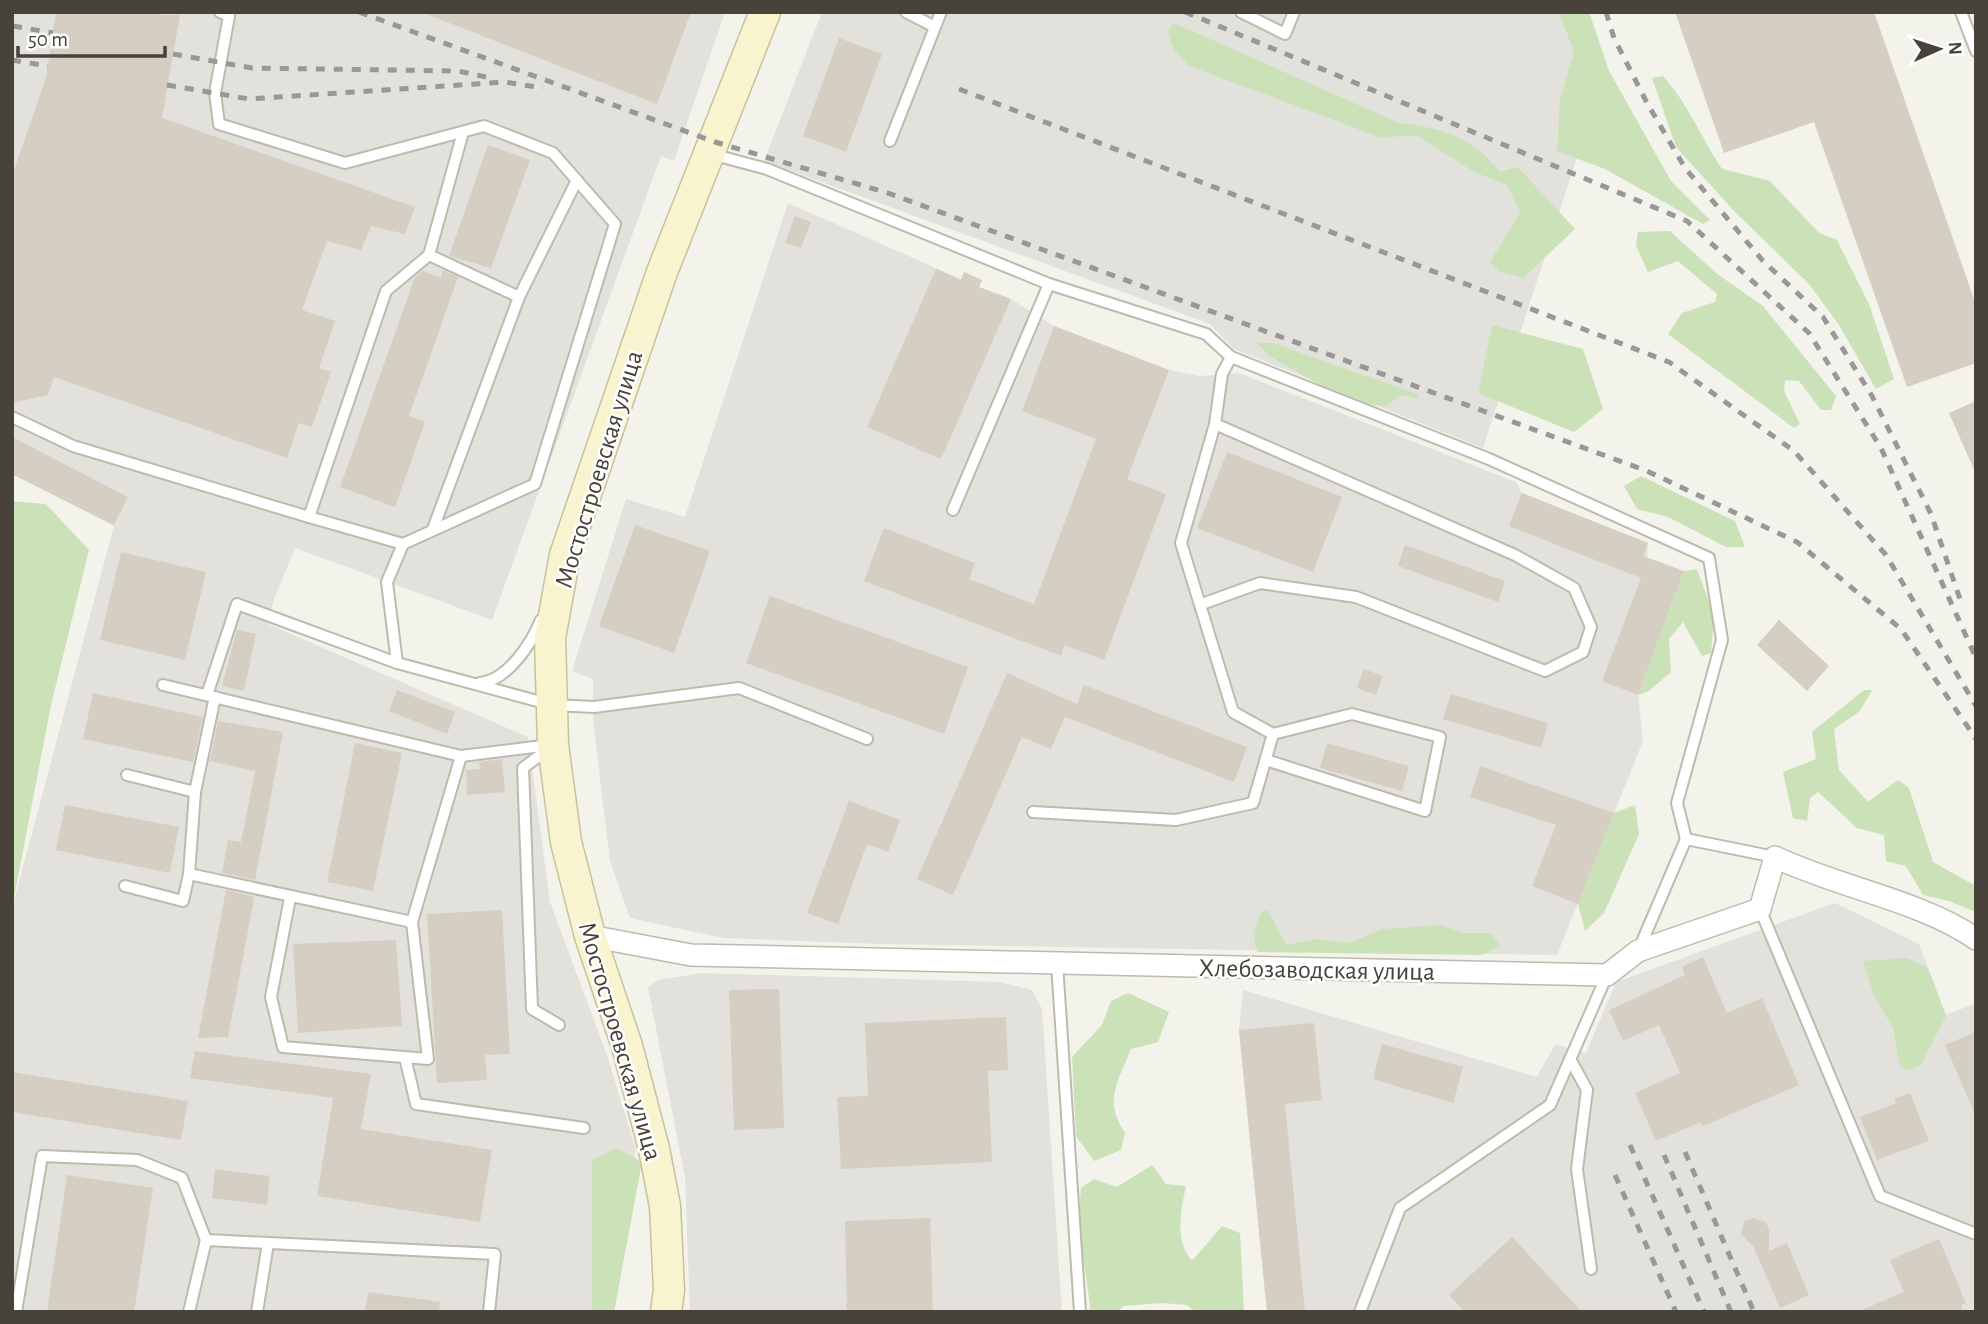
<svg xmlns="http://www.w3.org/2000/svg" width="1988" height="1324" font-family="'Alegreya Sans',sans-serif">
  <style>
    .industrial { fill: #e3e1dc }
    .green { fill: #cbe2b9 }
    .parking { fill: #e3e2df }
    .building { fill: #d4cfc2 }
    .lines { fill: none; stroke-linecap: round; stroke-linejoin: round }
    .lane-casing { stroke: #bebaae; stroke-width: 14 }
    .street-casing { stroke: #bebaae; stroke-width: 24 }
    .secondary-casing { stroke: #c7c29c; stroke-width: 33 }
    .lane { stroke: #fff; stroke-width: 10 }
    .street { stroke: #fff; stroke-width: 21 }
    .secondary { stroke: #f8f4d0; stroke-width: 30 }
    .rail { stroke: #989898; stroke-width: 5; stroke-dasharray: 9 9; stroke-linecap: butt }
    .labels { text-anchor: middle; stroke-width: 5; stroke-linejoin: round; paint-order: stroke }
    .street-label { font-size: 26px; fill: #47433a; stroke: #fff }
  </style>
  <rect width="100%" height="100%" fill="#f3f2eb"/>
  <g class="industrial">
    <path d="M12,12H725L674,161L661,156L492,620L295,548L274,599L268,624L528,737L550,902L607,1055L636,1150L606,1312H12V908L114,526L12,474Z"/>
    <path d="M822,12H1580L1602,80L1483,448L1234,349L1210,324L764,161Z"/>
    <path d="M788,203L961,279L964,272L982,280L979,287L1011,299L1054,326L1169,370L1200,376L1239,373L1516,482L1522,493L1648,543L1638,694L1643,741L1557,955L879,944L723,938L630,918L610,861L593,720V679L572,671L626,499L685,517Z"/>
    <path d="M1835,903L1919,944L1946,1015L1976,1003V1312H1267L1239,1030L1243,990L1537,1077L1555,1044L1586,1053L1616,982Z"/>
    <path d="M702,973L999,982L1032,990L1042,1009L1062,1312H690L685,1178L648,987L658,980Z"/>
  </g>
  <g class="green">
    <path d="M1559,12H1589L1609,71L1671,181L1710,220L1703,224L1605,169L1557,151L1560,100L1574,52Z"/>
    <path d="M1174,23L1399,123C1439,127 1475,138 1500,172L1518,167L1575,229L1523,278L1500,272L1490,262L1520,213L1507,185L1474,172L1418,136L1379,137L1189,66L1173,49L1168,31Z"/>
    <path d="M1663,76C1687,102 1702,139 1722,169L1770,181L1819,233L1837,240L1869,304L1894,379L1876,389L1839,325L1809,284L1735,212L1676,147L1652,78Z"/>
    <path d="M1670,231L1716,273L1763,306L1836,396L1831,410H1821L1799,381L1785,380L1784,391L1800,424L1794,428L1668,334L1682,313L1715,302L1717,294L1678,261L1648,272L1636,246L1638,232Z"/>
    <path d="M1492,325L1583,349L1603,409L1574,432L1478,393Z"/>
    <path d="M1257,343H1273L1417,394L1418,399L1401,395L1387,406L1346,403L1318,384L1269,356Z"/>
    <path d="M1641,476L1735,521L1745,547H1726L1668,517L1637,509L1624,486Z"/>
    <path d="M12,501L46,504L89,550L51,705L12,908Z"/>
    <path d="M1697,569L1714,616L1711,653L1702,656L1683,622L1669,639L1671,672L1649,691L1638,695L1684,571Z"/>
    <path d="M1864,690H1872L1860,711L1834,729L1839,770L1868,802L1898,780L1909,788L1933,862L1976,886V912L1949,901L1923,895L1906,866L1886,861L1884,835L1857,828L1818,792L1810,798L1807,821L1793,818L1783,772L1816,759L1812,732Z"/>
    <path d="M1635,805L1639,834L1604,913L1585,931L1578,904L1614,813Z"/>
    <path d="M1268,910L1286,945L1317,939L1349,943L1382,929L1441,925L1464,933H1491L1500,946L1481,955L1257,952L1253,933L1261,912Z"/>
    <path d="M1907,958L1928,968L1946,1016L1921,1065L1906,1071L1899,1064L1893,1028L1873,993L1863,961Z"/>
    <path d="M1128,993L1169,1012L1158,1042L1131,1049C1118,1082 1103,1100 1125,1133L1121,1150L1094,1161L1076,1136L1072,1057L1102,1025L1111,1001Z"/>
    <path d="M617,1148L642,1162L614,1312H592V1160Z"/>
    <path d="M1152,1165L1166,1184L1186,1186C1181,1210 1174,1241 1192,1261L1222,1226L1240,1233L1244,1312H1196L1187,1305L1161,1303L1124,1306L1117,1312H1091L1078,1222L1081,1188L1094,1179L1117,1187Z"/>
  </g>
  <path class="parking" d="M530,971L571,986L598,1052L528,1058L520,972Z"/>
  <g class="building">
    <path d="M56,12L180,15L162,118L415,207L405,234L371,226L361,250L327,241L302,310L335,321L319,368L331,372L312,427L299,423L287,458L54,377L48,395L12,403V176L46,78Z"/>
    <path d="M421,12H691L657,104Z"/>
    <path d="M1675,12H1874L1976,305V363L1907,387L1814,122L1724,153Z"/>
    <path d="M839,38L882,54L846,152L803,136Z"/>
    <path d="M488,145L530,160L491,268L449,256Z"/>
    <path d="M795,216L811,222L801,248L785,243Z"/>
    <path d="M936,269L961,280L964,272L982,280L979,287L1011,299L941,459L867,427Z"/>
    <path d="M443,270L458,277L409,416L425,422L395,507L340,487L415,277L422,271L441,278Z"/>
    <path d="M1054,326L1169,370L1127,479L1166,494L1104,660L1064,645L1061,656L864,581L884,528L975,563L969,579L1034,604L1096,439L1022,411Z"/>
    <path d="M1976,401V474L1949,413Z"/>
    <path d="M12,437L128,497L114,525L12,474Z"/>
    <path d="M1227,452L1342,497L1313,572L1197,528Z"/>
    <path d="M1522,493L1648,543L1643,556L1684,571L1638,695L1602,681L1641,578L1509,526Z"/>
    <path d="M635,525L710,551L674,653L599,626Z"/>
    <path d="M1405,545L1505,581L1498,602L1398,566Z"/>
    <path d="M121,552L206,572L185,660L100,640Z"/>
    <path d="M770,596L968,667L944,734L746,663Z"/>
    <path d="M1779,620L1829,666L1807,691L1757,645Z"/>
    <path d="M237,630L256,634L244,691L222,686Z"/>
    <path d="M1364,669L1383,676L1376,695L1357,688Z"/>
    <path d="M1007,673L1077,704L1084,685L1247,747L1234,782L1065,717L1051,749L1022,737L953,895L917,879Z"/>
    <path d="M397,690L455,712L447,734L389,711Z"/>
    <path d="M93,693L203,717L193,762L83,739Z"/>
    <path d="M1451,694L1548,723L1541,748L1443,719Z"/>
    <path d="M218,721L283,732L255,880L222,873L228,840L241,842L255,771L210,761Z"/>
    <path d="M355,743L402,753L373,891L327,882Z"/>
    <path d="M1327,743L1409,766L1402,791L1320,768Z"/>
    <path d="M502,759L505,792L467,795L466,770L480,769L479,762Z"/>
    <path d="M1480,766L1614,813L1578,904L1532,886L1556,825L1470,797Z"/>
    <path d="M849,801L900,820L888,852L867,844L838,924L807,913Z"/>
    <path d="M65,805L179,827L170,873L56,850Z"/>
    <path d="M226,890L252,896L254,899L228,1037L198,1038Z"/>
    <path d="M502,910L510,1054L485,1055L487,1080L437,1083L427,914Z"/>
    <path d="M396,940L402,1026L298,1033L293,944Z"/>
    <path d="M1703,957L1727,1013L1762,998L1799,1085L1703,1126L1701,1122L1656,1141L1635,1093L1680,1073L1659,1025L1623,1041L1609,1010L1685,975L1682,967Z"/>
    <path d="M779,989L784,1128L734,1130L729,990Z"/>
    <path d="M1006,1017L1008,1070L988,1071L992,1162L841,1169L837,1097L868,1096L865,1023Z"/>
    <path d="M1314,1023L1322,1100L1285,1104L1305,1312H1267L1239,1030Z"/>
    <path d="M1976,1032V1116L1945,1045Z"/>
    <path d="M1382,1044L1463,1067L1453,1103L1373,1079Z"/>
    <path d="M195,1051L371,1074L361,1129L492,1150L480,1222L317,1196L333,1098L190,1078Z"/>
    <path d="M12,1072L188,1101L181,1140L12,1112Z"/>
    <path d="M1910,1093L1929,1141L1877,1160L1860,1117L1896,1103L1894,1099Z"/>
    <path d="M215,1169L270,1176L267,1205L212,1198Z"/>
    <path d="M67,1175L153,1188L134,1312H47Z"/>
    <path d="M930,1218L933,1312H847L845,1221Z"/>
    <path d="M1753,1218L1766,1222L1769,1230V1251L1787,1243L1809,1295L1780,1308L1753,1246L1741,1235L1744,1222Z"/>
    <path d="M1512,1237L1582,1312H1465L1449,1295Z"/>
    <path d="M1939,1239L1966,1303L1961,1305L1963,1312H1857L1904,1292L1890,1260Z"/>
    <path d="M368,1292L440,1302L439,1312H365Z"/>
  </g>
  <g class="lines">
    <g class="lane-casing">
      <g id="lane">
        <path d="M220,12L229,16L215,93L219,124L345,163L484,126L553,153L615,224L535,484L403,544L387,582L397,663"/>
        <path d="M906,12L935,27"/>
        <path d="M1241,12L1285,34L1294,12"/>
        <path d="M1961,12L1976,51"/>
        <path d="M463,132L429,255L519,297L577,180"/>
        <path d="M890,141L941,12"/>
        <path d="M711,154L767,169L1049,284L1206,334L1231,357L1489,459L1709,558L1722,640L1677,803L1686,839"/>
        <path d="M12,417L73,446L309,517L386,291L429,255"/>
        <path d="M953,510L1049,284"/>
        <path d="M309,517L403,544"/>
        <path d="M433,529L519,297"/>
        <path d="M1202,604L1260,583L1356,597L1545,671L1583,652L1591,627L1574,588L1515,555L1215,424"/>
        <path d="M480,683C508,680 531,644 541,620"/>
        <path d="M163,685L461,756L550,745"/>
        <path d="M207,695L237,604L397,663L552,705L594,707L739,688L867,739"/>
        <path d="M551,747L523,768L532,1009L559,1025"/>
        <path d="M1266,760L1425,811L1440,737L1352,714L1273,734"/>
        <path d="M127,775L195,792L215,697"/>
        <path d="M1033,812L1176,820L1253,803L1273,734L1233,712L1181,543L1215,424L1222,374L1231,357"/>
        <path d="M189,874L412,922"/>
        <path d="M125,886L183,901L189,874L195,792"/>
        <path d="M290,898L271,997L283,1047L428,1059L412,922L461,756"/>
        <path d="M1760,909L1880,1196L1976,1234"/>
        <path d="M1639,949L1686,839L1775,857"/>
        <path d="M1057,963L1080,1312"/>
        <path d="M405,1057L416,1104L584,1128"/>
        <path d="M1570,1059L1587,1090L1577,1169L1591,1269"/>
        <path d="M16,1312L42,1156L137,1160L182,1178L206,1240L495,1254L489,1312"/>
        <path d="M189,1312L206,1240"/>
        <path d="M257,1312L268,1243"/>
        <path d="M1360,1312L1400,1208L1550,1105L1607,975"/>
      </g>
    </g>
    <g class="street-casing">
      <path id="street" d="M590,936L691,955L1607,975L1638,951L1760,909L1775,857C1837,887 1922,901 1976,939"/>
    </g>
    <g class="secondary-casing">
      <path id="secondary" d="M666,1312L669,1290L665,1206L654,1149L627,1046L590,936L566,842L553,745L550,638L565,555L662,272L765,12"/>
    </g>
    <use href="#lane" class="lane"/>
    <use href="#street" class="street"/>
    <use href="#secondary" class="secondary"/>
    <g class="rail">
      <path d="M359,12L715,142L888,193L1647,471L1797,542L1901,629L1976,739"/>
      <path d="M1185,12L1687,221L1809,333L1881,448L1976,658"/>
      <path d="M1606,12L1614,38L1647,103L1685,168L1763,261L1823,317L1872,396L1931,514L1962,605"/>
      <path d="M13,26L53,33"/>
      <path d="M173,54L252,68L458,71L486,77"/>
      <path d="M12,60L48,66"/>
      <path d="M167,85L249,99L505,82L543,88"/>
      <path d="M959,89L1669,362L1794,451L1886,555L1976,706"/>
      <path d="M1630,1145L1704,1312"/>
      <path d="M1685,1152L1754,1312"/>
      <path d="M1664,1155L1731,1312"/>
      <path d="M1615,1175L1676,1312"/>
    </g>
  </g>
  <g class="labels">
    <g class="street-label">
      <text transform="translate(598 469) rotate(-73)" y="9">Мостостроевская улица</text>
      <text transform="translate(1317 969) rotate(1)" y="9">Хлебозаводская улица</text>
      <text transform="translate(621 1041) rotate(74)" y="9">Мостостроевская улица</text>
    </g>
  </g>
  <rect width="1988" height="1324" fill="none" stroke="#47433a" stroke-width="28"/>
  <g transform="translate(1939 49) rotate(87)" stroke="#ffffff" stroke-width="5" paint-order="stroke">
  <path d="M0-5L12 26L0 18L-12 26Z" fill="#47433a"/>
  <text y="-10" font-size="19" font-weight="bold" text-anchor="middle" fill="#47433a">N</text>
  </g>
  <path d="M18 46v10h147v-10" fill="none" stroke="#47433a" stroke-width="3.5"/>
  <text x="28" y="46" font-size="21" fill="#47433a" stroke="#ffffff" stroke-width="5" paint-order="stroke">50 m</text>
</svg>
